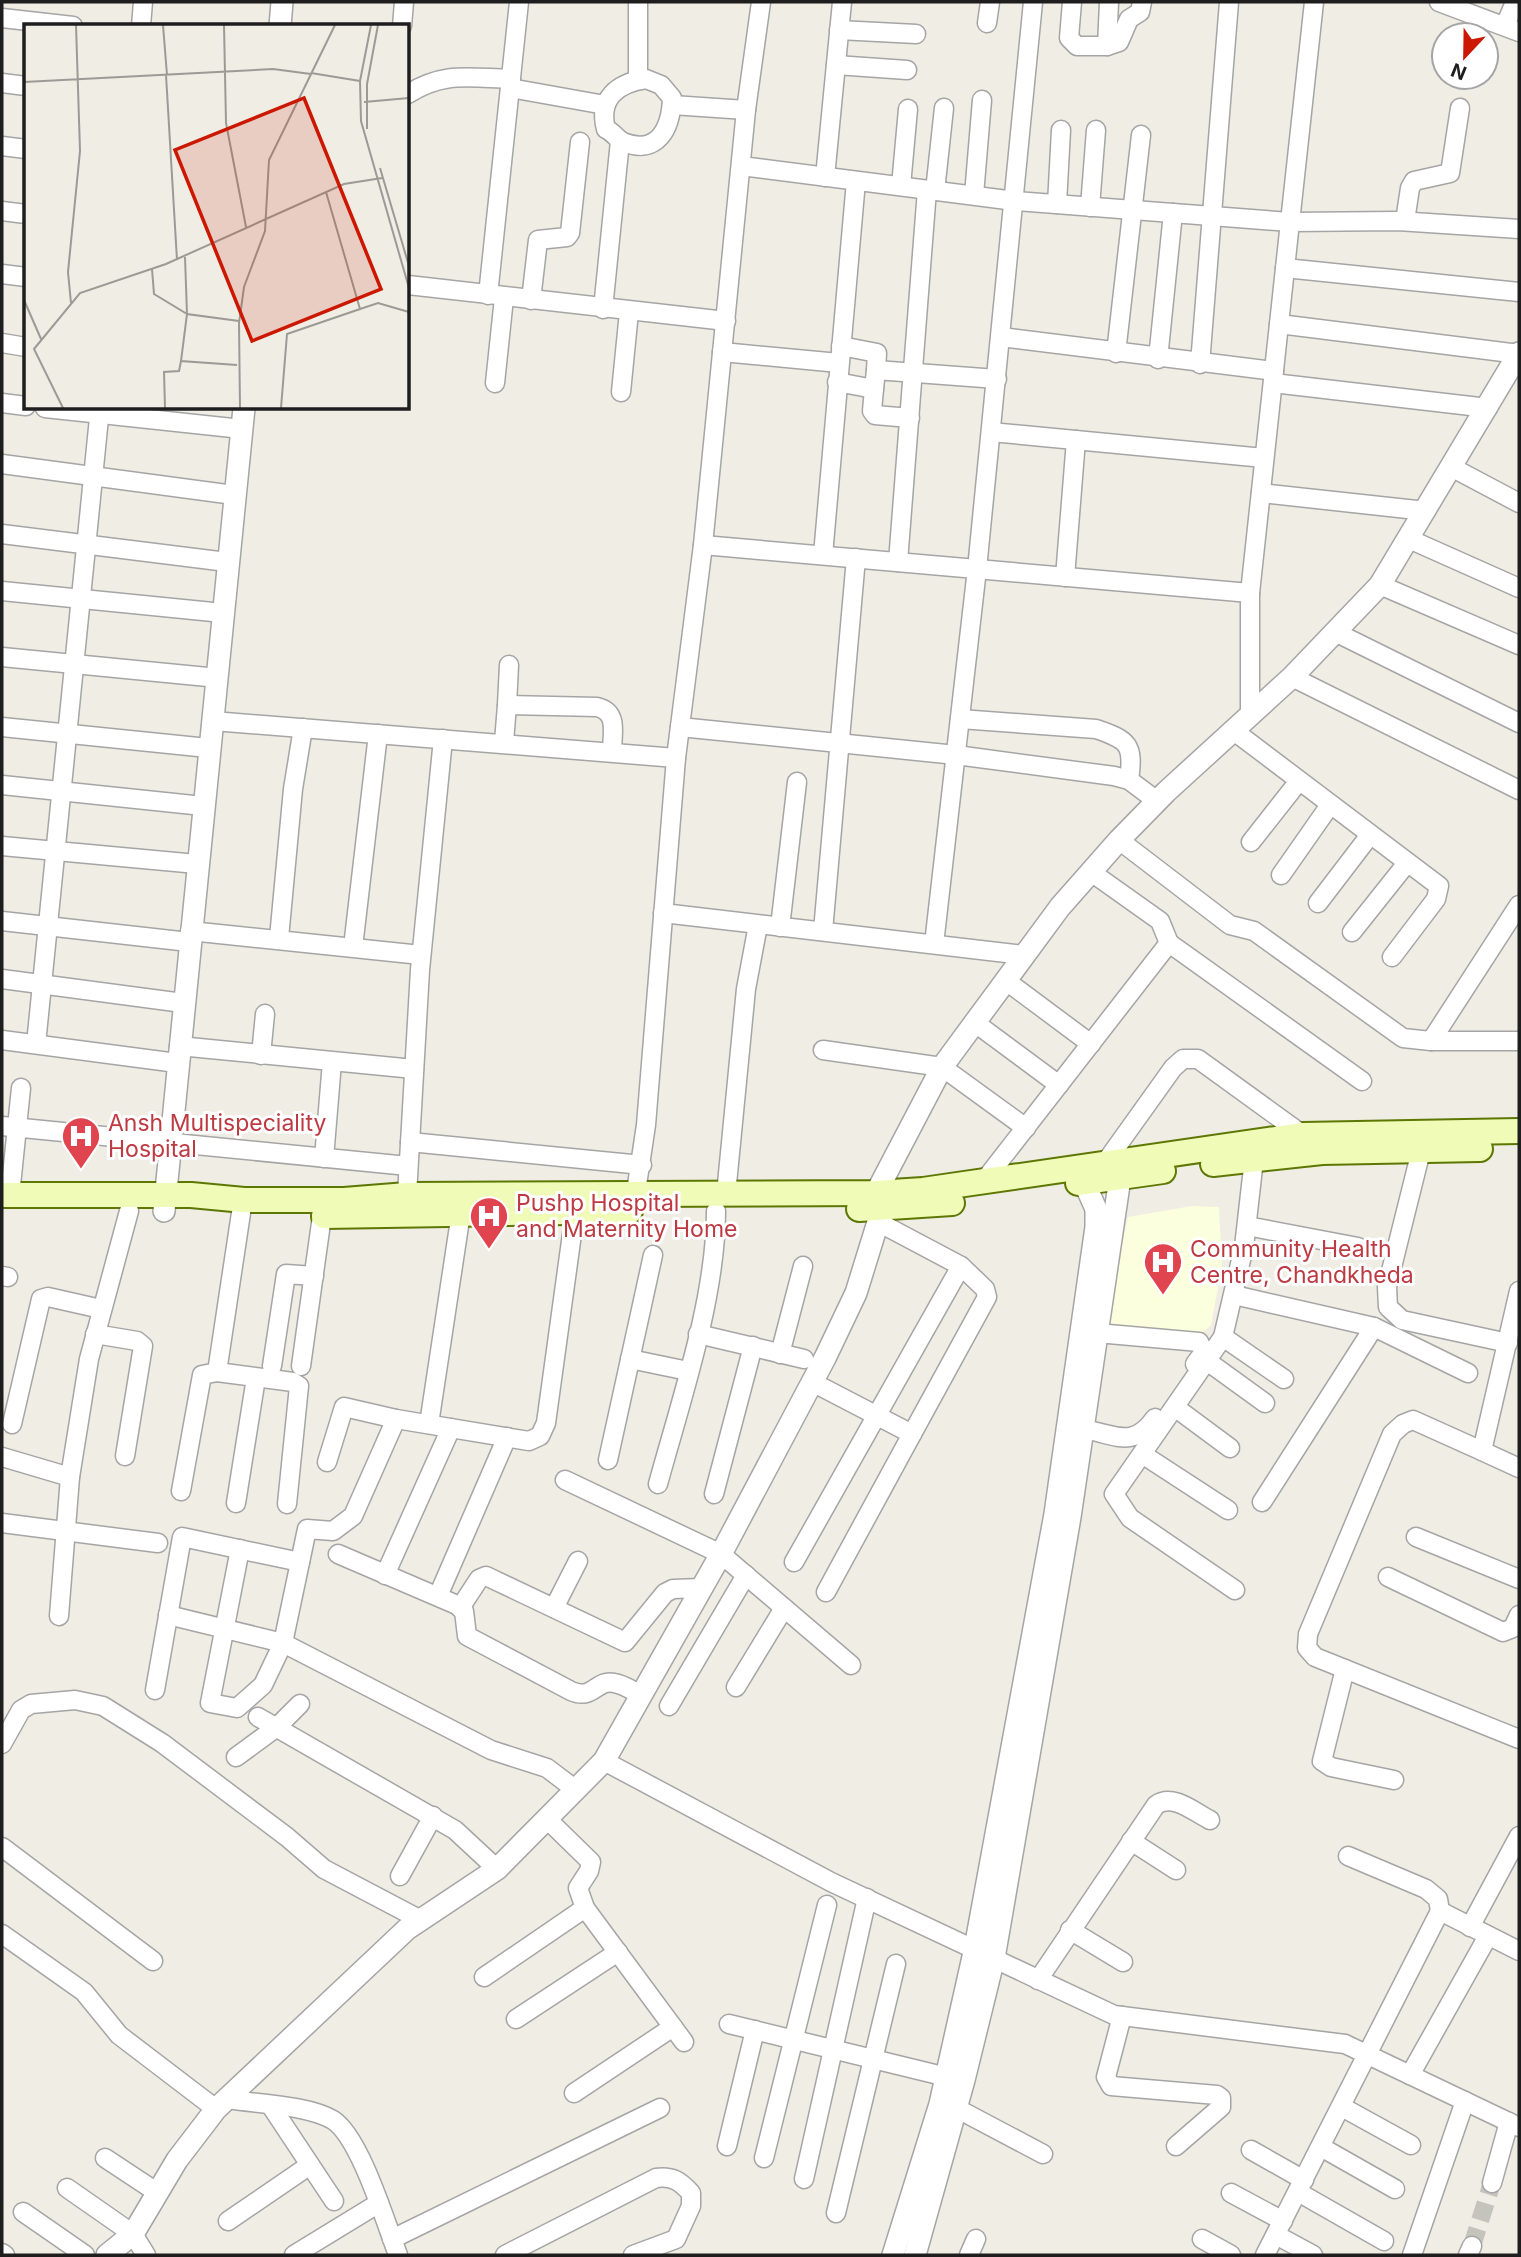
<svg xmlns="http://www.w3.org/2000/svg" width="1521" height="2257" font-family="Inter,sans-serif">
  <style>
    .education { fill: #fbffdd }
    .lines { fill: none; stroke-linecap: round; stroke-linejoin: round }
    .minor-tunnel { stroke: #c5c4bc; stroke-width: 18; stroke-dasharray: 18 9; stroke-linecap: butt }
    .minor-casing { stroke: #a5a5a5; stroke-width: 21 }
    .tertiary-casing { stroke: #a5a5a5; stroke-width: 24 }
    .secondary-casing { stroke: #5d7703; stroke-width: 28 }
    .minor { stroke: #fff; stroke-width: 18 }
    .tertiary { stroke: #fff; stroke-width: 21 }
    .secondary { stroke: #effbb6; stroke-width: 24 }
    .labels { text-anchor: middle; stroke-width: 6; stroke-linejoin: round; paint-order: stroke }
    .health-label { font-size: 23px; fill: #be3a42; stroke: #fff; text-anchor: start }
    .inset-road { fill: none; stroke: #9b9a95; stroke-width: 2 }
    .view { fill: #cc1800; fill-opacity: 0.15; stroke: #cc1800; stroke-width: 3.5 }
    .inset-edge { fill: none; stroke: #1e1e1e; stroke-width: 3.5 }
  </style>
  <rect width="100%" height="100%" fill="#efede4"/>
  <path class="education" d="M1192,1206L1219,1207L1222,1267L1211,1325L1187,1348L1104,1324L1128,1217Z"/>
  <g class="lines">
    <path class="minor-tunnel" d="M1472,2246L1492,2183"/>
    <g class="minor-casing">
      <g id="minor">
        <path d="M1072,2L1069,38L1077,46H1107L1119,42L1129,19L1140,12L1142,2"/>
        <path d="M1439,2L1519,32"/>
        <path d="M2,18L73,26"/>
        <path d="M987,23L990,2"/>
        <path d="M141,26L143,2"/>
        <path d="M402,26L404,2"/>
        <path d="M1505,26L1515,2"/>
        <path d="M839,30L916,34"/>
        <path d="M1107,46L1109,2"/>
        <path d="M836,65L907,70"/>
        <path d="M646,79L661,85L672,98C671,128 658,156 623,142C617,139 613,132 606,129C598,99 617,83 646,79Z"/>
        <path d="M638,80V2"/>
        <path d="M2,83L26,86"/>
        <path d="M510,88L605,105"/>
        <path d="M408,94C444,71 470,78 511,79"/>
        <path d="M672,105L746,110"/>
        <path d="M2,146L26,149"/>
        <path d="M741,166L1015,201L1290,222L1314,2"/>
        <path d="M825,177L842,2"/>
        <path d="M901,186L908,109"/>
        <path d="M935,191L944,108"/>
        <path d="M974,195L982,100"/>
        <path d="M1057,204L1061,130"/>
        <path d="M1090,207L1096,130"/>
        <path d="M2,211L26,214"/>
        <path d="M1405,221L1410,188L1414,181L1450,173L1460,108"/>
        <path d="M1285,268L1519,292"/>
        <path d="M2,274L26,277"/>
        <path d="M408,285L726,321"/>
        <path d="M488,295L519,2"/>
        <path d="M531,300L538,240L567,237L570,233L580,142"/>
        <path d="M603,309L620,141"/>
        <path d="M1279,324L1519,354"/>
        <path d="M1001,337L1274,371"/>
        <path d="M2,343L26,347"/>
        <path d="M841,346L877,353L876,370"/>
        <path d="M722,352L839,363"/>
        <path d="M1116,353L1141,135"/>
        <path d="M1158,359L1173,213"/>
        <path d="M1200,364L1229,2"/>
        <path d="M837,382L874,389L876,370L997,379"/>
        <path d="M495,383L504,298"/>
        <path d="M1273,383L1488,408"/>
        <path d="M874,389L872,411L875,415L910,418"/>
        <path d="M621,392L629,312"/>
        <path d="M2,403L26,406"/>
        <path d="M45,408L242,429"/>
        <path d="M991,432L1264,458"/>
        <path d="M2,464L234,495"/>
        <path d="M1453,468L1519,503"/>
        <path d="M1261,493L1426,511"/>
        <path d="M2,534L227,562"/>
        <path d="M1409,539L1519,588"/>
        <path d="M703,545L1250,593V713"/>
        <path d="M823,555L856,181"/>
        <path d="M898,562L927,190"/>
        <path d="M1065,577L1076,440"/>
        <path d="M1380,585L1519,645"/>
        <path d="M2,591L223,613"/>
        <path d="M1250,593L1290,222L1398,221L1519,229"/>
        <path d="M1335,632L1519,723"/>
        <path d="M2,657L218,678"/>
        <path d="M1292,677L1519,790"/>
        <path d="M507,705L509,665"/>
        <path d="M960,719L1096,729C1129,740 1134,745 1129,780"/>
        <path d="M213,721L676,758"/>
        <path d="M2,727L208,748"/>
        <path d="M680,727L956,755L1114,776L1129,780L1157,801"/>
        <path d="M1234,731L1439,886L1436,899L1392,957"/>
        <path d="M504,742L507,705L597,707C619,712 612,734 612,751"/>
        <path d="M2,785L203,806"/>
        <path d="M1119,840L1230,925L1254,931L1403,1038L1431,1041H1519"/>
        <path d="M1251,842L1299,781"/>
        <path d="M2,846L197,864"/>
        <path d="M1091,872L1160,921L1169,943"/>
        <path d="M1281,875L1330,805"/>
        <path d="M1318,903L1370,835"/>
        <path d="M663,913L1023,955"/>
        <path d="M2,921L189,942"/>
        <path d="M780,927L797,782"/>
        <path d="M190,931L421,955"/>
        <path d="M823,931L856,558"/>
        <path d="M1352,932L1407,863"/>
        <path d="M279,938L293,789L303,728"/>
        <path d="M934,944L977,569L1033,2"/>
        <path d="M353,947L378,734"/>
        <path d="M2,979L183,1003"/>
        <path d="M1005,980L1091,1044"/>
        <path d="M974,1022L1059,1085"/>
        <path d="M2,1040L177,1063"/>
        <path d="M1431,1041L1519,905"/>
        <path d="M36,1044L100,408"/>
        <path d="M179,1046L414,1069"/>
        <path d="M823,1050L942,1067L1026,1128"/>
        <path d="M261,1055L265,1014"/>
        <path d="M2,1126L408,1166"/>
        <path d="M410,1142L642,1165"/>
        <path d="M1421,1151L1387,1287L1388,1307L1402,1320L1508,1343"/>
        <path d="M324,1158L332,1062"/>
        <path d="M1105,1163L1173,1068L1183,1059H1198L1303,1135"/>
        <path d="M984,1181L1169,943L1362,1081"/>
        <path d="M726,1194L746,989L758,925"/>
        <path d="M10,1195L21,1088"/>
        <path d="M407,1195L420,970L443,739"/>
        <path d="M634,1205L646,1125L676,758L703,545L746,110L761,2"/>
        <path d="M1247,1226L1358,1247"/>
        <path d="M2,1276L8,1277"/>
        <path d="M1519,1291L1482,1451L1413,1420L1403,1424L1392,1434L1308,1634L1307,1648L1315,1657L1519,1739"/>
        <path d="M1234,1295L1374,1327L1468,1373"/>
        <path d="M1097,1333L1199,1342L1204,1352L1195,1364"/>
        <path d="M95,1334L137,1341L143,1346L125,1456"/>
        <path d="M698,1334L804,1359"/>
        <path d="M1223,1337L1284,1379"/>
        <path d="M780,1354L803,1266"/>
        <path d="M630,1359L688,1371"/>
        <path d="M1207,1361L1265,1403"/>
        <path d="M272,1366L286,1274L314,1276"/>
        <path d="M301,1366L322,1216"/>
        <path d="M217,1372L293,1382L299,1386L287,1504"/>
        <path d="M812,1382L912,1434L826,1592"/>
        <path d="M1176,1408L1230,1448"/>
        <path d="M12,1424L41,1299L48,1297L101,1309"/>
        <path d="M429,1424L461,1213"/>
        <path d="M1083,1429C1117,1435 1133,1449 1155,1418"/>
        <path d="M912,1434L987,1297L985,1289L961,1266"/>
        <path d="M1482,1451L1519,1468"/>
        <path d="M1142,1454L1228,1510"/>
        <path d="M2,1457L70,1477"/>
        <path d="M608,1460L653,1255"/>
        <path d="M327,1462L344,1407L396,1419"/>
        <path d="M565,1480L721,1554L851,1665"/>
        <path d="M658,1484C681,1400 716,1298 716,1211"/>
        <path d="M181,1491L202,1375L217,1372L241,1213"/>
        <path d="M714,1494L753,1346"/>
        <path d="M1262,1502L1374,1327"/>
        <path d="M236,1503L256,1378"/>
        <path d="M2,1523L158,1543"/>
        <path d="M1416,1537L1519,1579"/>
        <path d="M240,1549L210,1703L237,1708L263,1685L283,1643L307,1529L333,1531L353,1516L396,1419L529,1441L540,1436L546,1423L575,1212"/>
        <path d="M338,1554L457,1605L464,1611L467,1636L571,1691C593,1701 596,1679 614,1683C623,1684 633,1691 641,1695"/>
        <path d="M794,1562L961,1266L878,1222"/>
        <path d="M385,1575L451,1428"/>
        <path d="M1388,1577L1503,1632L1513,1628L1519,1615"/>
        <path d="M1235,1590L1130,1518L1114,1494L1223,1337L1244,1247L1254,1159"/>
        <path d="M438,1596L507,1437"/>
        <path d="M460,1608L479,1579L486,1576L625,1642L665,1593L673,1589L701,1588"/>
        <path d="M554,1608L578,1561"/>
        <path d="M168,1615L283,1643L491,1750L547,1768L576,1790"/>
        <path d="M59,1616L70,1477L89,1359L129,1211"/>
        <path d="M1345,1669L1322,1761L1331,1767L1394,1780"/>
        <path d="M736,1687L784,1608"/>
        <path d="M155,1690L182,1537L300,1562"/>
        <path d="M669,1706L746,1575"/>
        <path d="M258,1717L455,1830L497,1869"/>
        <path d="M2,1744L21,1710L31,1704L75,1700L103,1706L162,1743L287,1837L324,1869L419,1919"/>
        <path d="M236,1757L277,1727L300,1704"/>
        <path d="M604,1761L831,1882L1114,2015L1345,2044L1519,2127"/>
        <path d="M548,1820L591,1862L589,1871L578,1888L585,1908L684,2042"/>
        <path d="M1131,1841L1176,1870"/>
        <path d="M2,1847L153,1961"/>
        <path d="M1348,1856L1426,1889L1438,1899L1440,1911"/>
        <path d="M400,1876L433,1816"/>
        <path d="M1470,1927L1519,1836"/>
        <path d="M1070,1930L1123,1962"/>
        <path d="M2,1934L84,1992L119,2035L216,2109"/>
        <path d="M484,1977L585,1908"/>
        <path d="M1038,1980L1156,1805C1173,1793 1194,1812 1210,1820"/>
        <path d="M1122,2016L1106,2077L1111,2086L1217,2095L1221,2098V2107L1176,2146"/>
        <path d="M516,2019L618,1952"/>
        <path d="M729,2024L947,2077"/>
        <path d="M1410,2075L1488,1936"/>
        <path d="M574,2093L673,2027"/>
        <path d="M227,2099C256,2104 308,2105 333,2120C360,2137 386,2224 398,2255"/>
        <path d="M271,2106L334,2201"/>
        <path d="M1342,2107L1411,2145"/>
        <path d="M956,2108L1043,2154"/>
        <path d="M727,2146L755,2030"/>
        <path d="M1321,2147L1395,2189"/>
        <path d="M1251,2150L1304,2180"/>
        <path d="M105,2158L158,2193"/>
        <path d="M764,2158L827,1905"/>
        <path d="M804,2179L867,1898"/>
        <path d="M1492,2183L1509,2122"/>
        <path d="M67,2188L133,2234L146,2255"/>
        <path d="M1298,2192L1384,2241"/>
        <path d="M1231,2193L1283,2221"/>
        <path d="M23,2212L85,2255"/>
        <path d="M836,2213L896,1964"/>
        <path d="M228,2221L310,2165"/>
        <path d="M1276,2235L1313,2255"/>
        <path d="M392,2239L660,2108"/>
        <path d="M1202,2239L1231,2255"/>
        <path d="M2,2253L5,2255"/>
        <path d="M294,2255L379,2203"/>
        <path d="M505,2255L656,2178C673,2176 680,2181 691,2193V2206L676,2239L633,2255"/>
        <path d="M969,2255L976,2239"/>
        <path d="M1265,2255L1440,1911L1519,1951"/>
        <path d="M1412,2255L1465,2101"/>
        <path d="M1468,2255L1472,2246"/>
      </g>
    </g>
    <g class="tertiary-casing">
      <g id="tertiary">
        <path d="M280,26L282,2"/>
        <path d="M164,1211L244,408"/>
        <path d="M107,2255L133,2234L177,2160L216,2109L407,1929L497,1869L604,1761L721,1554L825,1358L856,1293L878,1222L876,1193L942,1067L1060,907L1119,840L1166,792L1292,677L1380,585L1519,353"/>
        <path d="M893,2255L940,2104L975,1948L1055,1514L1096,1227V1209L1084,1182"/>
        <path d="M915,2255L964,2080L994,1958L1070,1517L1120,1178"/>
      </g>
    </g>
    <g class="secondary-casing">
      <g id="secondary">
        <path d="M1213,1164L1322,1152L1480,1149"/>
        <path d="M1078,1183L1163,1171"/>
        <path d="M2,1195H191L244,1200H344L407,1195L876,1193L923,1190L1303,1135L1519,1131"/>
        <path d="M859,1209L952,1203"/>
        <path d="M324,1216L630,1211"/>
      </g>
    </g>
    <use href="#minor" class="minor"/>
    <use href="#tertiary" class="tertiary"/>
    <use href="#secondary" class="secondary"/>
  </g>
  <defs>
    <g id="hospital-pin" transform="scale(2.0125)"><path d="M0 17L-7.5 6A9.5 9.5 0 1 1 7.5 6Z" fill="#e0444e" stroke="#fff"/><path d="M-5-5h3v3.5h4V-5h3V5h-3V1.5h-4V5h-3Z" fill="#fff"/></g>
  </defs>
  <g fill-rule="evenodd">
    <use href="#hospital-pin" x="81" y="1136"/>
    <use href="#hospital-pin" x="489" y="1216"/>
    <use href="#hospital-pin" x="1163" y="1262"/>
  </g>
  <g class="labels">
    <g class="health-label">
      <text x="108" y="1131">Ansh Multispeciality<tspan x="108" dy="26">Hospital</tspan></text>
      <text x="516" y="1211">Pushp Hospital<tspan x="516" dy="26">and Maternity Home</tspan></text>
      <text x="1190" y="1257">Community Health<tspan x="1190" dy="26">Centre, Chandkheda</tspan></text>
    </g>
  </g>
  <g transform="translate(24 24)">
    <rect width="385" height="385" fill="#efede4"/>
    <path class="inset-road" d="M139,1L143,51M200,1L202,99L222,203M347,1L336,57L337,97L385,264M287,49L336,57M142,51L153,236M0,58L249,45L287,50M340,78L385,74M343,105V60L354,1M356,144L385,242M161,233L163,290L215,297M128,245L130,270L163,290L157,337L213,341M0,276L17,315M47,279L44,248L56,127L52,1M336,285L354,279L385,288M39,384L10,325L56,269L142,240L320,160L358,154M141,384L140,348L155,347L157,337M216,384L215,299L220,263L241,207L245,136L311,1M257,384L263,310L336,285L302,168"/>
    <path class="view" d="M280,74L357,265L228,317L151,126Z"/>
    <rect width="385" height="385" class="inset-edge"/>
  </g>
  <rect width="1521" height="2257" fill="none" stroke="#1e1e1e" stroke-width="7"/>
  <g transform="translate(1465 56) rotate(202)"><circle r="33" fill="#ffffff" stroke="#a5a5a5" stroke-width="2"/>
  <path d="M0-5L12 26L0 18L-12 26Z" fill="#cc1800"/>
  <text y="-10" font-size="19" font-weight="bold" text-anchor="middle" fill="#1e1e1e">N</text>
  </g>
</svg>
